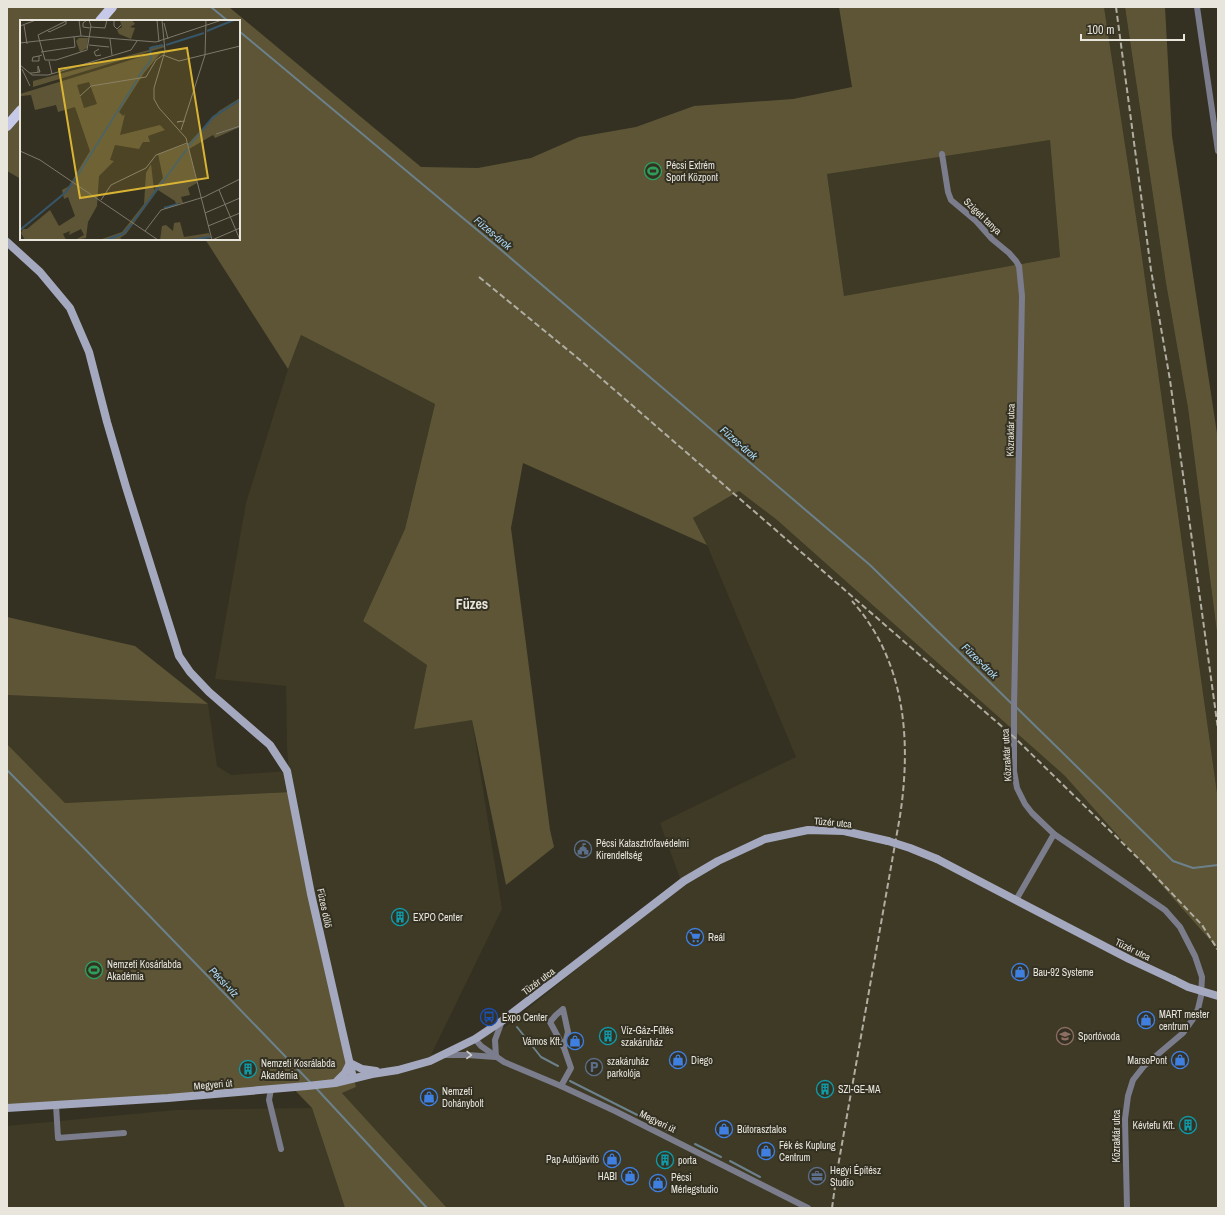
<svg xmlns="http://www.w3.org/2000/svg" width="1225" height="1215" font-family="'Archivo Narrow',sans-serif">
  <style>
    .built { fill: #3e3a25 }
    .green { fill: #5d5536; fill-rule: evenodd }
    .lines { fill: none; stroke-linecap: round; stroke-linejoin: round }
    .stream { stroke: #6c818c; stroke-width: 2 }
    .street { stroke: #7b7d8c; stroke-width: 6 }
    .secondary { stroke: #a5a9c0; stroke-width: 8 }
    .primary { stroke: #c6cae8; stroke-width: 10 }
    .rail { stroke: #b0ada3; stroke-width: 2; stroke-dasharray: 6 3; stroke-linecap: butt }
    .secondary-bridge { stroke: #a5a9c0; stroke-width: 8 }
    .oneway { stroke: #d1d0cc }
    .labels { text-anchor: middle; stroke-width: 4; stroke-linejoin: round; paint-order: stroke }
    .poi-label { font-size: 10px; fill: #e7e5dc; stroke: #343122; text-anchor: start }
    .street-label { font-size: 10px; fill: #e7e5dc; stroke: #343122 }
    .water-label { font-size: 11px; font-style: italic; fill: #acdaf8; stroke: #343122 }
    .district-label { font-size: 14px; font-weight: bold; fill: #e7e5dc; stroke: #343122 }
    .inset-river { fill: none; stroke: #37566a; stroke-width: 2 }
    .inset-road { fill: none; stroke: #7c796c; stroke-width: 1 }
    .view { fill: #d9b334; fill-opacity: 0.15; stroke: #d9b334; stroke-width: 2 }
    .inset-edge { fill: none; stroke: #e7e5dc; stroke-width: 2 }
  </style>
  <rect width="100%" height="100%" fill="#343122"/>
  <g class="built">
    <path d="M1104,7H1125L1166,283L1188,408L1218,640V800L1140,243Z"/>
    <path d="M1050,140L1060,257L844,296L827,174Z"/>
    <path d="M301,335L435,404L405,529L363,621L428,665L472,720L502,909L431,1055L504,1028L682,884L660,823L796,757L707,545L693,518L739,491L777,520L1065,776L1218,949V1208H447L342,1093L356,1087L291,792L65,803L7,744V695L208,704L217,766L231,775L289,771L287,748L286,686L215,679L246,503L288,369Z"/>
    <path d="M312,1108L345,1208H7V1126L175,1110Z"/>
  </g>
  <g class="green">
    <path d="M7,7H229L421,167L478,168L531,158L579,137L636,127L694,106L793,99L852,87L839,7H1104L1140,243L1218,800V949L1065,776L777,520L739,491L693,518L707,545L523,463L511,528L550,830L554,847L506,885L472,720L414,729L427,665L363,621L405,529L435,404L301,335L288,369L205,239H239V21H21V179L7,171ZM1050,140L1060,257L844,296L827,174Z"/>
    <path d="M1125,7H1165L1172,136L1218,440V640L1188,408L1166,283Z"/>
    <path d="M7,617L135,646L208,704L7,695Z"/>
    <path d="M7,744L65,803L291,792L356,1087L342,1093L447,1208H345L312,1108L290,1085L7,1108Z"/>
  </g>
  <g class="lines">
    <g class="stream">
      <path d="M211,7L228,21"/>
      <path d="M239,31L500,249L870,565L1012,704"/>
      <path d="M1016,707L1173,861L1193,868L1218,865"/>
      <path d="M7,770L82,846L310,1082"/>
      <path d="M517,1027L541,1057L558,1066"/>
      <path d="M570,1081L673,1133"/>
      <path d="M315,1087L427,1208"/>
      <path d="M695,1144L721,1157"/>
      <path d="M730,1161L760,1177"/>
    </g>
    <g class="street">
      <path d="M1197,7L1218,151"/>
      <path d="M942,154L948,192L951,200L976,221L992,239L1009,253L1016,261L1019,266L1022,296L1014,708V771L1017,788L1025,804L1032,813L1054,834L1165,910L1180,927L1195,956L1202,977L1201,996L1198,1009L1193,1019L1183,1033L1144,1066L1133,1080L1128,1096L1125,1119L1127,1208"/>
      <path d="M1016,900L1054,834"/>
      <path d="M475,1039L481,1046L504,1062L561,1086L615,1111L808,1208"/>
      <path d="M443,1055H467L496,1057"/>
      <path d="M496,1057L495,1040L502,1021"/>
      <path d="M561,1086L571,1068L564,1048L568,1032L563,1009L556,1015L550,1022L564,1048"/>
      <path d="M271,1089L269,1100L281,1149"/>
      <path d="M56,1105L58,1138L124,1133"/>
    </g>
    <g class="secondary">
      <path d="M7,242L40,272L70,308L89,352L107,422L126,487L179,656L190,672L209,692L270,745L287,771L311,894L353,1078"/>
      <path d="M937,859L1129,959L1174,980"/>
      <path d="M337,1081L345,1073L350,1063L362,1069L376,1071"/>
      <path d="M7,1108L168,1098L307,1086L335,1083L372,1074L398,1070L430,1061L475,1039L502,1021L684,881L718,861L765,839L808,830L844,831L888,841"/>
    </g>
    <g class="primary">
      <path d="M100,21L112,7"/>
      <path d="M7,126L21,110"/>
    </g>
    <g class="rail">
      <path d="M1116,7L1151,270L1170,380L1218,729"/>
      <path d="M479,277L580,360L1014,737L1142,862L1202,925L1218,950"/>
      <path d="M832,1208L837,1172L900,816C910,750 907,680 869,623C864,615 858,608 852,601"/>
    </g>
    <g class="secondary-bridge">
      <path d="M888,841L910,848L937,859"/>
      <path d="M1174,980L1188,987L1218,996"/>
    </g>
  </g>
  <defs><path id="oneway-chevron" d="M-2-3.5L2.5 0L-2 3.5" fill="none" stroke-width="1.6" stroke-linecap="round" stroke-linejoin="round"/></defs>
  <use class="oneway" href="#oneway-chevron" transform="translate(469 1055) rotate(1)"/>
  <defs>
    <g id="stadium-ring" transform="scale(0.9)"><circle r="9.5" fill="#343122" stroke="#2e9e5b" stroke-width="1.5"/><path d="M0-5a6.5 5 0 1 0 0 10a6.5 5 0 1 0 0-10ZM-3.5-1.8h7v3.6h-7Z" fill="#2e9e5b"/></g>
    <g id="civic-ring" transform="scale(0.9)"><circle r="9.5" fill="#343122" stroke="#5c6f8a" stroke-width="1.5"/><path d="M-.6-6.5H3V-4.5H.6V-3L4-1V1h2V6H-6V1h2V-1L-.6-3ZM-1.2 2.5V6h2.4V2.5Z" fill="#5c6f8a"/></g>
    <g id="building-ring" transform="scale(0.9)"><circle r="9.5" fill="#343122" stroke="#0f9aa8" stroke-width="1.5"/><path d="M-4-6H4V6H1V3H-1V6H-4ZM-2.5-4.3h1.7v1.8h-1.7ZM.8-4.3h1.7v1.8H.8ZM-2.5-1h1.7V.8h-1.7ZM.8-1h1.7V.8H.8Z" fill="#0f9aa8"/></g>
    <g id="supermarket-ring" transform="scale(0.9)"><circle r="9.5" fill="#343122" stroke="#3f7fe0" stroke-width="1.5"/><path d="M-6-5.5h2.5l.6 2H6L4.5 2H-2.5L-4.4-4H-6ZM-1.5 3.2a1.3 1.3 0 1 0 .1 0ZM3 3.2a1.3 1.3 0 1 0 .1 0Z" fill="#3f7fe0"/></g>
    <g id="shop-ring" transform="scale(0.9)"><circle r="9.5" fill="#343122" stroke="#3f7fe0" stroke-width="1.5"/><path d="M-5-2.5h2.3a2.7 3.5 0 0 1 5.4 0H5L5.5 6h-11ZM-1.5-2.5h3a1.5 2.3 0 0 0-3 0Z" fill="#3f7fe0"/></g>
    <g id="bus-ring" transform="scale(0.9)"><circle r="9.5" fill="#343122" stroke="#1a4fb4" stroke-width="1.5"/><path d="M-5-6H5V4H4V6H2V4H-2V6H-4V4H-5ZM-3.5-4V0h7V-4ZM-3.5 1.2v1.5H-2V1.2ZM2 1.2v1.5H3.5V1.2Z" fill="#1a4fb4"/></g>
    <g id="school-ring" transform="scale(0.9)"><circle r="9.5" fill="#343122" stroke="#8d6e63" stroke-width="1.5"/><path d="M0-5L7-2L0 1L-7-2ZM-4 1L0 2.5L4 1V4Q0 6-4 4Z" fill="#8d6e63"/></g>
    <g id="parking-ring" transform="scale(0.9)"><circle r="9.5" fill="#343122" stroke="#5c6f8a" stroke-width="1.5"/><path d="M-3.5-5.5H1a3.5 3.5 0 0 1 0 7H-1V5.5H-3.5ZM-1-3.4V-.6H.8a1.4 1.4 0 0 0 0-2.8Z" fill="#5c6f8a"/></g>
    <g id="office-ring" transform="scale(0.9)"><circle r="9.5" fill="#343122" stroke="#5c6f8a" stroke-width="1.5"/><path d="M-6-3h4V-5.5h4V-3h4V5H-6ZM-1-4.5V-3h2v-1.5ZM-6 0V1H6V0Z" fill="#5c6f8a"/></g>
  </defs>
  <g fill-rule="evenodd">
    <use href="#stadium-ring" x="653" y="171"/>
    <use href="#civic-ring" x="583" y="849"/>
    <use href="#building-ring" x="400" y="917"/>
    <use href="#supermarket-ring" x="695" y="937"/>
    <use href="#stadium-ring" x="94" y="970"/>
    <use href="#shop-ring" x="1020" y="972"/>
    <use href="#bus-ring" x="489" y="1017"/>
    <use href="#shop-ring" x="1146" y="1020"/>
    <use href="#building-ring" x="608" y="1036"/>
    <use href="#school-ring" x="1065" y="1036"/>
    <use href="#shop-ring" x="575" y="1041"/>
    <use href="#shop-ring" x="678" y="1060"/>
    <use href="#shop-ring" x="1180" y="1060"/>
    <use href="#parking-ring" x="594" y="1067"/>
    <use href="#building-ring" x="248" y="1069"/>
    <use href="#building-ring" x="825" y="1089"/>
    <use href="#shop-ring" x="429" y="1097"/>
    <use href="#building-ring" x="1188" y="1125"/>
    <use href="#shop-ring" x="724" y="1129"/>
    <use href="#shop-ring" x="766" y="1151"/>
    <use href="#shop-ring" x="612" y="1159"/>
    <use href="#building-ring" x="665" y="1160"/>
    <use href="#shop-ring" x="630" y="1176"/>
    <use href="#office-ring" x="817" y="1176"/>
    <use href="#shop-ring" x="658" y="1183"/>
  </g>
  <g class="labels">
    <g class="poi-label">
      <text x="666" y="169">Pécsi Extrém<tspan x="666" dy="12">Sport Központ</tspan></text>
      <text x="596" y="847">Pécsi Katasztrófavédelmi<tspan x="596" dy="12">Kirendeltség</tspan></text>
      <text x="413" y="921">EXPO Center</text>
      <text x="708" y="941">Reál</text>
      <text x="107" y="968">Nemzeti Kosárlabda<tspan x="107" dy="12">Akadémia</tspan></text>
      <text x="1033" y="976">Bau-92 Systeme</text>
      <text x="1159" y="1018">MART mester<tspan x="1159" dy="12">centrum</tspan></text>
      <text x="502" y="1021">Expo Center</text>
      <text x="621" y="1034">Víz-Gáz-Fűtés<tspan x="621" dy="12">szakáruház</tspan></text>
      <text x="1078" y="1040">Sportóvoda</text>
      <text x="562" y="1045" text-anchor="end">Vámos Kft.</text>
      <text x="691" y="1064">Diego</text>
      <text x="1167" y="1064" text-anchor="end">MarsoPont</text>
      <text x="607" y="1065">szakáruház<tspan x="607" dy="12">parkolója</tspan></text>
      <text x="261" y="1067">Nemzeti Kosrálabda<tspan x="261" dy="12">Akadémia</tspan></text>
      <text x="838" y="1093">SZI-GE-MA</text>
      <text x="442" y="1095">Nemzeti<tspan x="442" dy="12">Dohánybolt</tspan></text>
      <text x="1175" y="1129" text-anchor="end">Kévtefu Kft.</text>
      <text x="737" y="1133">Bútorasztalos</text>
      <text x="779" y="1149">Fék és Kuplung<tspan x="779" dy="12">Centrum</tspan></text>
      <text x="599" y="1163" text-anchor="end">Pap Autójavító</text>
      <text x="678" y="1164">porta</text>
      <text x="830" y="1174">Hegyi Építész<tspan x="830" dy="12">Studio</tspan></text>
      <text x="617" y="1180" text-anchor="end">HABI</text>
      <text x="671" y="1181">Pécsi<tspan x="671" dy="12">Mérlegstudio</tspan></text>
    </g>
    <g class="street-label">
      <text transform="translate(983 216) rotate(44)" y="4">Szigeti tanya</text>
      <text transform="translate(1010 430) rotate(-89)" y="4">Közraktár utca</text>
      <text transform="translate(1006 755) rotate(-93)" y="4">Közraktár utca</text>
      <text transform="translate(833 822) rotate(5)" y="4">Tüzér utca</text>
      <text transform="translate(325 908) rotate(78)" y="4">Füzes dűlő</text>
      <text transform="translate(1133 949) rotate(26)" y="4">Tüzér utca</text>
      <text transform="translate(538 981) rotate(-37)" y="4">Tüzér utca</text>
      <text transform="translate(213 1084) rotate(-5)" y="4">Megyeri út</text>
      <text transform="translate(658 1121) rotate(26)" y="4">Megyeri út</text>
      <text transform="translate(1116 1136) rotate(-90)" y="4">Közraktár utca</text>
    </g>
    <g class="water-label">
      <text transform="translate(493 233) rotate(40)" y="4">Füzes-árok</text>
      <text transform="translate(739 443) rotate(41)" y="4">Füzes-árok</text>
      <text transform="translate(980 661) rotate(44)" y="4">Füzes-árok</text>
      <text transform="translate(224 982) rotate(46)" y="4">Pécsi-víz</text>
    </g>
    <g class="district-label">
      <text x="472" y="609">Füzes</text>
    </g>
  </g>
  <g transform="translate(20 20)">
    <rect width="220" height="220" fill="#343122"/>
    <path d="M102,0H112L115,4L110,7L115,8L111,19L99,14L97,10L102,7L100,1ZM59,18H68L67,28L60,32L56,21ZM144,25L145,27L13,67V61L129,30L132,26ZM143,30L124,53L99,92L103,96L105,94L100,115L140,105L145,110L128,116L130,122H123L119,129L95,125L90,140L94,141L79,156L77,186L68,202L66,218L55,220L64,215L61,209L49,215L50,211L43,214L46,220H5L1,213L3,209H7L30,190L39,206L55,196L48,177L44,179L42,170L49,166L70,131L55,87L38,92L36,85L15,90L11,75L1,76L0,74ZM69,62L77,84L64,88L57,65ZM220,78V107L195,118L193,115L169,129L177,163L168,168L170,175L161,177L163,183L156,184L155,181L138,170L106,214L100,218L103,220H79L102,212L124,184L126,153L131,144L134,170L143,158L138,134L169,123L199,91ZM160,202L164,217L189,213L191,218L140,220L142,206L146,205L153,211L154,203Z" fill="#5d5536" fill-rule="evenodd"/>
    <path class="inset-river" d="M187,11L214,0M146,25L184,13M118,57L131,40L130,28L143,25M169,126L193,97L220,80M54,161L117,60M144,188L158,184M113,202L167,129M0,210L46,172L52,163M86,220L103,214L112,204M171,220L190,217"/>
    <path class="inset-road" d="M48,0L18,15L25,40H36L67,30L71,6L69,0M59,0L61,16M67,0L63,3V7L70,8M94,0V6L97,9L101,5M137,0L139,22M142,0L145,31L134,68V79L139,88L166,118L192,220M144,3L148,19M4,5L7,24M0,6L16,0M70,7L85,8L87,0M27,10L29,12L46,4V1M90,19L92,35M0,23L61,16L136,22L202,0M69,25L89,27M79,29L74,32L76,36L81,35M21,32L55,27L54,17M19,36V41H12L13,37H14L19,36L22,35M29,41L32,54M0,45L12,55H28L111,30L117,21M2,49L10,66M10,53H12L20,52L18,46V52M60,76L71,66L126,57L136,40L143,35L159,41L220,26M161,101L157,102L165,101M161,110L185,35L186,0M196,114L220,106M0,131L20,140L138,220M199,170L220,220M81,180L91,165L126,148L136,135L167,123M185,193L220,178M188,206L220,193M125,211L141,190L184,177L220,159M192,220L220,208"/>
    <path class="view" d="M167,28L188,158L60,178L39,49Z"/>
    <rect width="220" height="220" class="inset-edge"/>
  </g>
  <rect width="1225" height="1215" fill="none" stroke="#e7e5dc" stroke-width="16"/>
  <path d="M1081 34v6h103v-6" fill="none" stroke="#e7e5dc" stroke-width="2"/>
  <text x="1087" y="34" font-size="12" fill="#e7e5dc" stroke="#343122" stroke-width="3" paint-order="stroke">100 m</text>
</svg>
